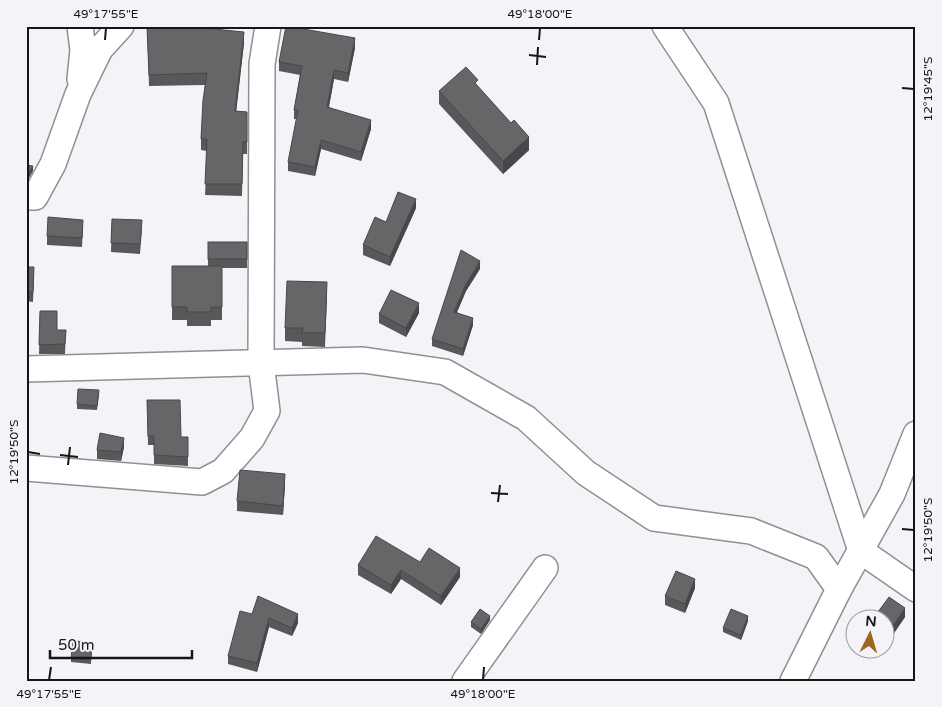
<svg xmlns="http://www.w3.org/2000/svg" width="942" height="707" font-family="'Varela Round',sans-serif">
  <style>
    .lines { fill: none; stroke-linecap: round; stroke-linejoin: round }
    .minor-casing { stroke: #909093; stroke-width: 28 }
    .minor { stroke: #fff; stroke-width: 25 }
    .wall { fill: #595759 }
    .shaded-wall { fill: #484749 }
    .building { fill: #676568; stroke: #484749 }
    .ticks { fill: none; stroke: #161617; stroke-width: 2 }
    .neatline { fill: none; stroke: #161617; stroke-width: 2 }
    .ticks-label { font-size: 12px; text-anchor: middle; fill: #161617 }
  </style>
  <rect width="100%" height="100%" fill="#f4f4f8"/>
  <g class="lines">
    <g class="minor-casing">
      <g id="minor">
        <path d="M665,26L716,103L861,551L916,589"/>
        <path d="M80,79L83,50L80,26"/>
        <path d="M26,197H35L53,164L78,94L100,49L121,26"/>
        <path d="M26,369L363,360L445,372L526,418L586,473L654,518L751,531L816,557L839,589L793,681"/>
        <path d="M26,468L202,482L223,471L252,438L267,411L261,363L262,64L268,26"/>
        <path d="M839,589L892,494L916,434"/>
        <path d="M465,681L545,568"/>
      </g>
    </g>
    <use href="#minor" class="minor"/>
  </g>
  <g class="wall">
    <path d="M147,26L194,27L244,43L236,111L247,112V154H243L242,196L205,195L207,151L201,150V139L205,85L149,86Z"/>
    <path d="M355,48L348,82L334,79L329,107L371,129L361,161L321,149L315,176L288,171V162L297,119H294V110L300,75L279,71V62Z"/>
    <path d="M478,87L511,123L529,150L503,174L439,104V91Z"/>
    <path d="M416,208L390,266L363,255V245Z"/>
    <path d="M112,219L142,229L140,254L111,252Z"/>
    <path d="M83,229L82,247L47,245V236Z"/>
    <path d="M208,242H247V268H222V320H211V326H187V320H172V266H208Z"/>
    <path d="M26,267L34,276L33,302L26,301Z"/>
    <path d="M480,269L466,291L457,312L473,325L463,356L432,346V339Z"/>
    <path d="M327,296L325,347L302,346V342L285,341V328Z"/>
    <path d="M40,311L57,330H66L65,354H39Z"/>
    <path d="M419,313L406,337L379,323V314Z"/>
    <path d="M99,395L97,410L77,409V404Z"/>
    <path d="M147,400L181,437H188V466L154,464V445H148Z"/>
    <path d="M124,447L121,461L97,459V450Z"/>
    <path d="M285,483L283,515L237,511V501Z"/>
    <path d="M420,562L460,577L441,605L401,579L391,594L358,575V565Z"/>
    <path d="M695,588L685,613L665,605V596Z"/>
    <path d="M252,614L298,623L292,636L269,627L257,672L228,664V656Z"/>
    <path d="M875,616L905,617L892,636L884,631V620H875Z"/>
    <path d="M490,620L481,634L471,627V622Z"/>
    <path d="M748,621L741,640L723,632V628Z"/>
    <path d="M92,642L91,664L71,662V658Z"/>
  </g>
  <g class="shaded-wall">
    <path d="M244,32V43L235,122V111Z"/>
    <path d="M355,38V48L348,82V73Z"/>
    <path d="M334,70V79L327,116V107Z"/>
    <path d="M371,120V129L361,161V152Z"/>
    <path d="M529,137V150L503,174V161Z"/>
    <path d="M321,140V149L315,176V167Z"/>
    <path d="M33,166V171L26,183V178Z"/>
    <path d="M416,199V208L390,266V257Z"/>
    <path d="M480,261V269L466,291L454,319V312L466,284Z"/>
    <path d="M419,303V313L406,337V328Z"/>
    <path d="M473,318V325L463,356V349Z"/>
    <path d="M124,438V447L121,461V452Z"/>
    <path d="M285,474V483L283,515V506Z"/>
    <path d="M460,568V577L441,605V596Z"/>
    <path d="M401,570V579L391,594V585Z"/>
    <path d="M695,579V588L685,613V604Z"/>
    <path d="M905,608V617L892,636V627Z"/>
    <path d="M298,614V623L292,636V628Z"/>
    <path d="M490,616V620L481,634V629Z"/>
    <path d="M748,616V621L741,640V635Z"/>
    <path d="M269,618V627L257,672V663Z"/>
  </g>
  <g class="building">
    <path d="M147,26H193L194,27L244,32L235,111L247,112V142H243L242,184H205L207,139H201L203,100L207,73L149,75Z"/>
    <path d="M286,26L355,38L348,73L334,70L327,107L371,120L361,152L321,140L315,167L288,162L298,110H294L302,66L279,62Z"/>
    <path d="M466,67L478,80L475,83L511,123L514,120L529,137L503,161L439,91Z"/>
    <path d="M26,165L33,166L26,178Z"/>
    <path d="M398,192L416,199L390,257L363,245L375,217L386,222Z"/>
    <path d="M48,217L83,220L82,238L47,236Z"/>
    <path d="M112,219L142,220L140,244L111,243Z"/>
    <rect x="208" y="242" width="39" height="17"/>
    <path d="M461,250L480,261L466,284L454,312L473,318L463,349L432,339Z"/>
    <path d="M172,266H222V307H211V312H187V307H172Z"/>
    <path d="M26,267H34L33,292H26Z"/>
    <path d="M287,281L327,282L325,333H302L303,328H285Z"/>
    <path d="M391,290L419,303L406,328L379,314Z"/>
    <path d="M40,311H57V330H66L65,344L39,345Z"/>
    <path d="M78,389L99,390L97,406L77,404Z"/>
    <path d="M147,400H180L181,437H188V457L154,455V436H148Z"/>
    <path d="M100,433L124,438L121,452L97,450Z"/>
    <path d="M240,470L285,474L283,506L237,501Z"/>
    <path d="M376,536L420,562L429,548L460,568L441,596L401,570L391,585L358,565Z"/>
    <path d="M676,571L695,579L685,604L665,596Z"/>
    <path d="M258,596L298,614L292,628L269,618L257,663L228,656L240,611L252,614Z"/>
    <path d="M889,597L905,608L892,627L884,622V620H881L875,616Z"/>
    <path d="M480,609L490,616L481,629L471,622Z"/>
    <path d="M731,609L748,616L741,635L723,628Z"/>
    <path d="M73,641L92,642L91,659L71,658Z"/>
  </g>
  <path class="ticks" d="M105,40L106,28M539,40L540,28M529,55L546,57M537,65L538,47M902,88L914,89M28,452L40,454M60,455L78,457M68,465L70,447M491,493L508,494M498,502L500,485M902,529L914,530M49,680L51,667M483,680L484,667"/>
  <rect width="942" height="707" fill="none" stroke="#f4f4f8" stroke-width="55"/>
  <g transform="translate(870 634) rotate(5)"><circle r="24" fill="#f4f4f8" stroke="#9b9b9e"/>
  <path d="M0-4L9 19L0 12L-9 19Z" fill="#9b661e"/>
  <text y="-8" font-size="14" font-weight="bold" text-anchor="middle" fill="#161617">N</text>
  </g>
  <path d="M50 650v8h142v-8" fill="none" stroke="#161617" stroke-width="2.5"/>
  <text x="58" y="650" font-size="15" fill="#161617" stroke="#f4f4f8" stroke-width="4" paint-order="stroke">50 m</text>
  <rect x="28" y="28" width="886" height="652" class="neatline"/>
  <g class="ticks-label">
    <text x="106" y="18">49°17'55"E</text>
    <text x="540" y="18">49°18'00"E</text>
    <text transform="translate(928 89) rotate(-90)" y="4">12°19'45"S</text>
    <text transform="translate(14 452) rotate(-90)" y="4">12°19'50"S</text>
    <text transform="translate(928 530) rotate(-90)" y="4">12°19'50"S</text>
    <text x="49" y="698">49°17'55"E</text>
    <text x="483" y="698">49°18'00"E</text>
  </g>
</svg>
